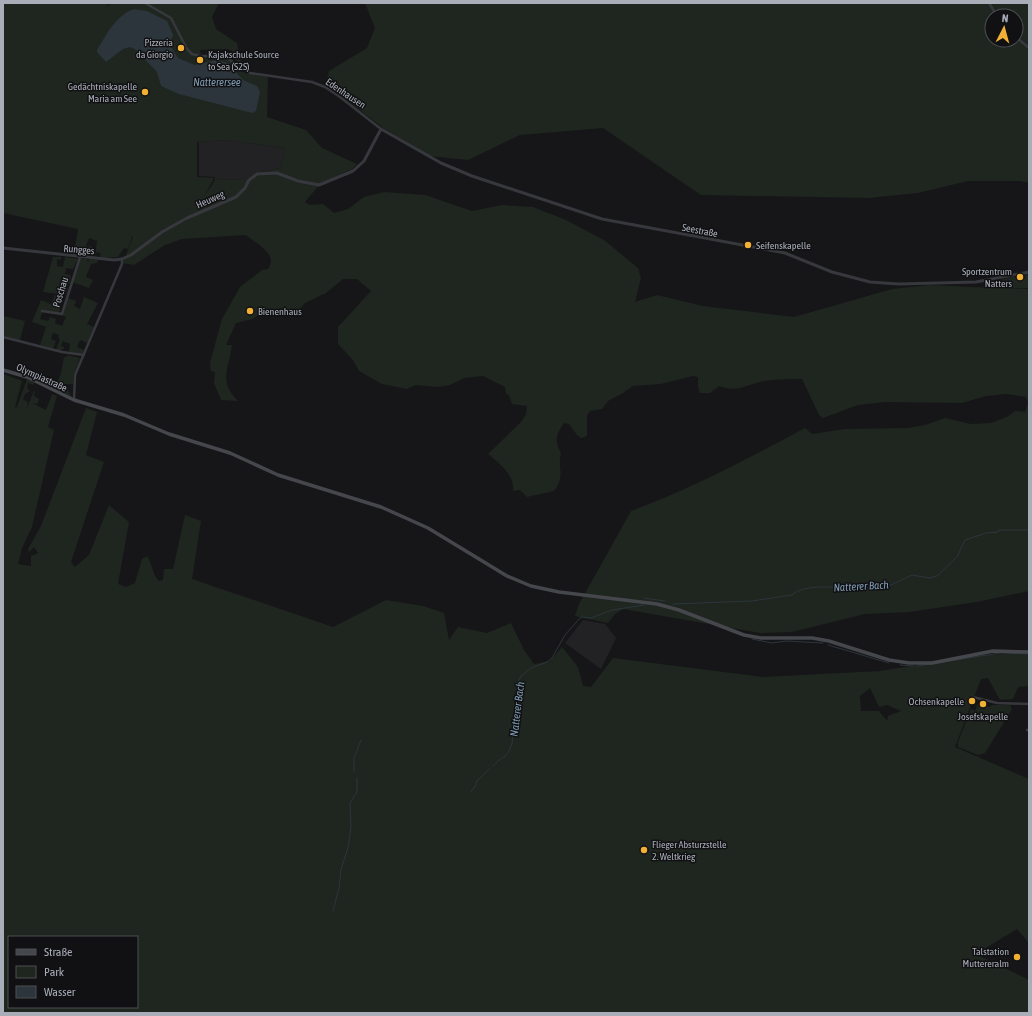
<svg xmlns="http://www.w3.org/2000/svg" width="1032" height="1016" font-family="'Asap Condensed',sans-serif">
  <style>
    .built { fill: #222225 }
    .green { fill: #1e261f; fill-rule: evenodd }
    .water { fill: #2c353c }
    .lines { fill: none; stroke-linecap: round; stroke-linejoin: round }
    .stream { stroke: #2c353c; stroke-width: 1 }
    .minor { stroke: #37383d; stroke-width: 2.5 }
    .tertiary { stroke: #37383d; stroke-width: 3 }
    .secondary { stroke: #45474d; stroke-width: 3.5 }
    .poi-dot { fill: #f2b134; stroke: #111113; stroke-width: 1.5 }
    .labels { text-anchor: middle; stroke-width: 3; stroke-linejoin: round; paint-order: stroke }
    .poi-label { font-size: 10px; fill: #a8adb8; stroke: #111113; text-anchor: end }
    .street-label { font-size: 10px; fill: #a8adb8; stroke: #111113 }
    .water-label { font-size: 11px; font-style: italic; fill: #7f9bb3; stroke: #111113 }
  </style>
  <rect width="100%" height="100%" fill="#161618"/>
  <g class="built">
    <path d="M227,140L285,148L281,168L260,172L247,179L215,180V177L199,176V142Z"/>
    <path d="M583,620L605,624L616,638L601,669L565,643Z"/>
  </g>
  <g class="green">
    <path d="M3,3H109L106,6L114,3H219L212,17L216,29L237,43L240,59L246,68L235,60L232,51L228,49L200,50L201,54L196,56H217L230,60L243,72L268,77L267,117L306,130L322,148L357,164L352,169L321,183L305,202L310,205L323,204L334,213L348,209L364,197L384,192L425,195L472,211L502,205L533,207L566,220L604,240L638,268L641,278L635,302L657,295L703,306L794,317L892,289L930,285L994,288V281L1029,274V288H1005L1029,289V591L977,602L909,612L865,614L792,632L760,633L623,609L615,614L608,623L575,616L579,604L631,511C691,489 749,458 805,428L812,434L845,429L908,428L925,425L945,418L971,424L991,423L1007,417L1015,411L1025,412L1028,403L1026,397L1006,394L986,396L962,403L885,402L858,405L823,418L819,415L802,379C789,379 776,379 764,381C744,385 739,393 719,386L710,393H700L698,387V377L693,376L661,384L633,386L623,393L608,401L602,409L590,411L587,415V435L585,437L581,438L577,435L569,424L564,423C556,435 554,440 561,453C557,468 566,476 554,491L527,497L520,490L513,491C515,475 500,464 488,454L522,421L526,414L527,406L512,404L509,395L506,394L505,387L483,376L464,378L450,385L438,387L416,385L407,389L382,384L359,371L353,360L338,344V327L371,291L357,279H343L326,293L305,303L299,310L266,309L253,319L236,323L226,345H232C229,369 218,381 238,401L221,400L214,383L215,372L211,371L210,363L222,319L240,287L262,270L268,269C279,254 255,243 246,235L182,239L165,245L134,265L123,263L133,237L127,234L132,237L128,249L124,248L118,257L101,258L100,253L97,252L95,256L97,241L89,238L86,246L93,247L92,256L74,255L78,229L3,213ZM227,140L285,148L281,168L260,172L247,179L215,180L204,197L214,178L197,177V142Z"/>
    <path d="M365,3H1029V183L1020,181H968L918,193L868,198L701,195L603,128L520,135L468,160L429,156L383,128L326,84L329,71L367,48L375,28ZM992,16H1016V40H992Z"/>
    <path d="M53,257H61V260L57,259V266L63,267L65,257L78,259L73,269L66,268L65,274L70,275L71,278L69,284H67V280H61L60,287L68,288L65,295L43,292Z"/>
    <path d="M80,258L87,259L88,262L89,259L98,260L97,263L91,264L86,277L93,280L89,288L72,282Z"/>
    <path d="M55,295L59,297V302L55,301L54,305L61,307L59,313L43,310L40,319L48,321L50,317L56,319L55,323L62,326L66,317L62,315L68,298L76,301L74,306L80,309L84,297L98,303L87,324L94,327L88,341L87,343L80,340L77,347L84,350L83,354L69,352L70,344L63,341L61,346L64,347V349H62L61,351L56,350L60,339L58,338L59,335L53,333L51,339L56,341L53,349L40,345L46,327L32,322L41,300L51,304Z"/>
    <path d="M3,316L25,321L20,340L3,336Z"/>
    <path d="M67,355L80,358L73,376V384H65L64,388L68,390L72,397L55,389L61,373L64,357H67Z"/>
    <path d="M4,374L22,381L15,407L21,408L17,407L27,379L34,382L33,385L28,383L27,388L30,391L25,394L23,399L28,402L26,410L34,391H35L34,396L39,399L37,404L32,403L46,410L52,394L57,396L48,427L54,430L32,527L22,548L18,564L31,566V556L38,553L34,547L29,552L28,549L41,526L86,408L97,412L86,455L104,462L71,562L75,567L89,555L109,505L129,522L118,584L126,587L135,583L142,559L147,556C153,564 152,575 159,581L163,580L164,569H173L185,515L201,521L192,579L333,627L386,600L423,606L444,613L449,640L458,627L487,633L511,623L524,650L534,664L550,661L562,647L578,667L583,686L591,687L613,658L763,677L880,671L980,655L1029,653V686L1018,687L1013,699L1000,700L988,678L981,679L955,747L1029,779V943L1017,929L976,954L1029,980V1013H3ZM870,688L879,707L887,705L901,711L888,716L887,721L879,711H861L860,696ZM9,937H137V1007H9Z"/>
    <path d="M978,703L990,707L992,705H1010L1012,709L985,753L978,755L958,747V742L971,709L975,711Z"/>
  </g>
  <path class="water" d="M134,9L147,11L167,21L173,35L170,45L178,58L195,65L216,60L228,63L243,80L257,86L260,92L256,111L252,113L179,94L161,86L157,72L136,50L130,47L123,49L106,62L97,52V50C107,34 116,15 134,9Z"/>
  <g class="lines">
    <g class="stream">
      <path d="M644,598L665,601"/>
      <path d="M673,604L752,601L792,595C804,583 839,588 853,588L860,585L878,587L891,585L912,575L929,578L937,576L957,557L965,540L986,533L998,532L999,530H1029"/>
      <path d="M752,639L772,643L786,641L823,643"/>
      <path d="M828,645L889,663"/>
      <path d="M900,665L914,666"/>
      <path d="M917,666L1000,653L1029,654"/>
      <path d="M493,766C502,755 507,760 512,743L518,682L521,676L531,668L547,662L552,658L565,635L581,617L591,618L612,610L644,605"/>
      <path d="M354,771V758L361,740"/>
      <path d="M471,792L476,785V782L489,769"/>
      <path d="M333,911L339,888L341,869L348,848L351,827L350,803L357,792V778"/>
    </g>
    <g class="minor">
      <path d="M145,3L171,18L187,49L192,54L200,56H224L250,73L312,82L325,87L340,97L381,129"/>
      <path d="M989,3L997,16"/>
      <path d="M1016,37L1029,48"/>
      <path d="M42,311L62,314L80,257"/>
      <path d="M3,337L62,352L84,355"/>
      <path d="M74,400L75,375L122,264V259"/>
      <path d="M973,697L997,703L1029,704"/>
      <path d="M1027,730H1029"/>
    </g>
    <path class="tertiary" d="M3,248L114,260L122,259L131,255L162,232L187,218L236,197L245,188L249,180L257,174L277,173L298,181L319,185L353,171L364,161L381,129L441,163L472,176L602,219L785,253L832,272L870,282L899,284L976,282L1029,272"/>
    <path class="secondary" d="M3,370L27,377L74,400L124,415L169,434L230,453L278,475L381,507L428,528L507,576L531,586L559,592L657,604L679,610L744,635L761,638H812L829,641L889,660L909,663H932L993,651L1029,652"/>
  </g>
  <g class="poi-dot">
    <circle cx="181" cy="48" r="4"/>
    <circle cx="200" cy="60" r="4"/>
    <circle cx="145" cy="92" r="4"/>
    <circle cx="748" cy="245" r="4"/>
    <circle cx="1020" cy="277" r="4"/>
    <circle cx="250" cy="311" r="4"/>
    <circle cx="972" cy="701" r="4"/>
    <circle cx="983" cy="704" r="4"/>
    <circle cx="644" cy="850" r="4"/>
    <circle cx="1017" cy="957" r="4"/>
  </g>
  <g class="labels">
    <g class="poi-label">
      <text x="173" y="46">Pizzeria<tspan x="173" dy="12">da Giorgio</tspan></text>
      <text x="208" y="58" text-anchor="start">Kajakschule Source<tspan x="208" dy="12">to Sea (S2S)</tspan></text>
      <text x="137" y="90">Gedächtniskapelle<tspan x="137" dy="12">Maria am See</tspan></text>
      <text x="756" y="249" text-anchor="start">Seifenskapelle</text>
      <text x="1012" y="275">Sportzentrum<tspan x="1012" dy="12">Natters</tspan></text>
      <text x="258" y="315" text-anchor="start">Bienenhaus</text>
      <text x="964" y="705">Ochsenkapelle</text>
      <text x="983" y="720" text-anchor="middle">Josefskapelle</text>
      <text x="652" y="848" text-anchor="start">Flieger Absturzstelle<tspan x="652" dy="12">2. Weltkrieg</tspan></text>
      <text x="1009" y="955">Talstation<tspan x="1009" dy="12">Muttereralm</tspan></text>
    </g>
    <g class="street-label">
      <text transform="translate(346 93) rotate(34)" y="4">Edenhausen</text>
      <text transform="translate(210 199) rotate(-24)" y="4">Heuweg</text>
      <text transform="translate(700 230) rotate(11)" y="4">Seestraße</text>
      <text transform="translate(79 249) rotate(5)" y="4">Rungges</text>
      <text transform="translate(60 292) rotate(-73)" y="4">Poschau</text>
      <text transform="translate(42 377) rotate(24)" y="4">Olympiastraße</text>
    </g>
    <g class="water-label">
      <text x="217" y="86">Natterersee</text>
      <text transform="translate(861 586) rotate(-3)" y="4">Natterer Bach</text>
      <text transform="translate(517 709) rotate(-83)" y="4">Natterer Bach</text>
    </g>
  </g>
  <rect width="1032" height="1016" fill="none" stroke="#a8adb8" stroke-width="8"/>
  <rect x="8" y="936" width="130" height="72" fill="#111113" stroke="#4d4f55"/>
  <rect x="16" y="949" width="20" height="6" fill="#45474d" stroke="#4d4f55"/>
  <text x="44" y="956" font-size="12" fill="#a8adb8">Straße</text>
  <rect x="16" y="966" width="20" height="12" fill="#1e261f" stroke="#4d4f55"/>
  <text x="44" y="976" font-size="12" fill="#a8adb8">Park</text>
  <rect x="16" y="986" width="20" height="12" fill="#2c353c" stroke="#4d4f55"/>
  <text x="44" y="996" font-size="12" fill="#a8adb8">Wasser</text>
  <g transform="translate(1004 28) rotate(6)"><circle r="19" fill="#111113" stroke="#4d4f55"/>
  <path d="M0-3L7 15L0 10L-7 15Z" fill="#f2b134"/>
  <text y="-6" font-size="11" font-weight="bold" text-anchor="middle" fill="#a8adb8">N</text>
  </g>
</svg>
